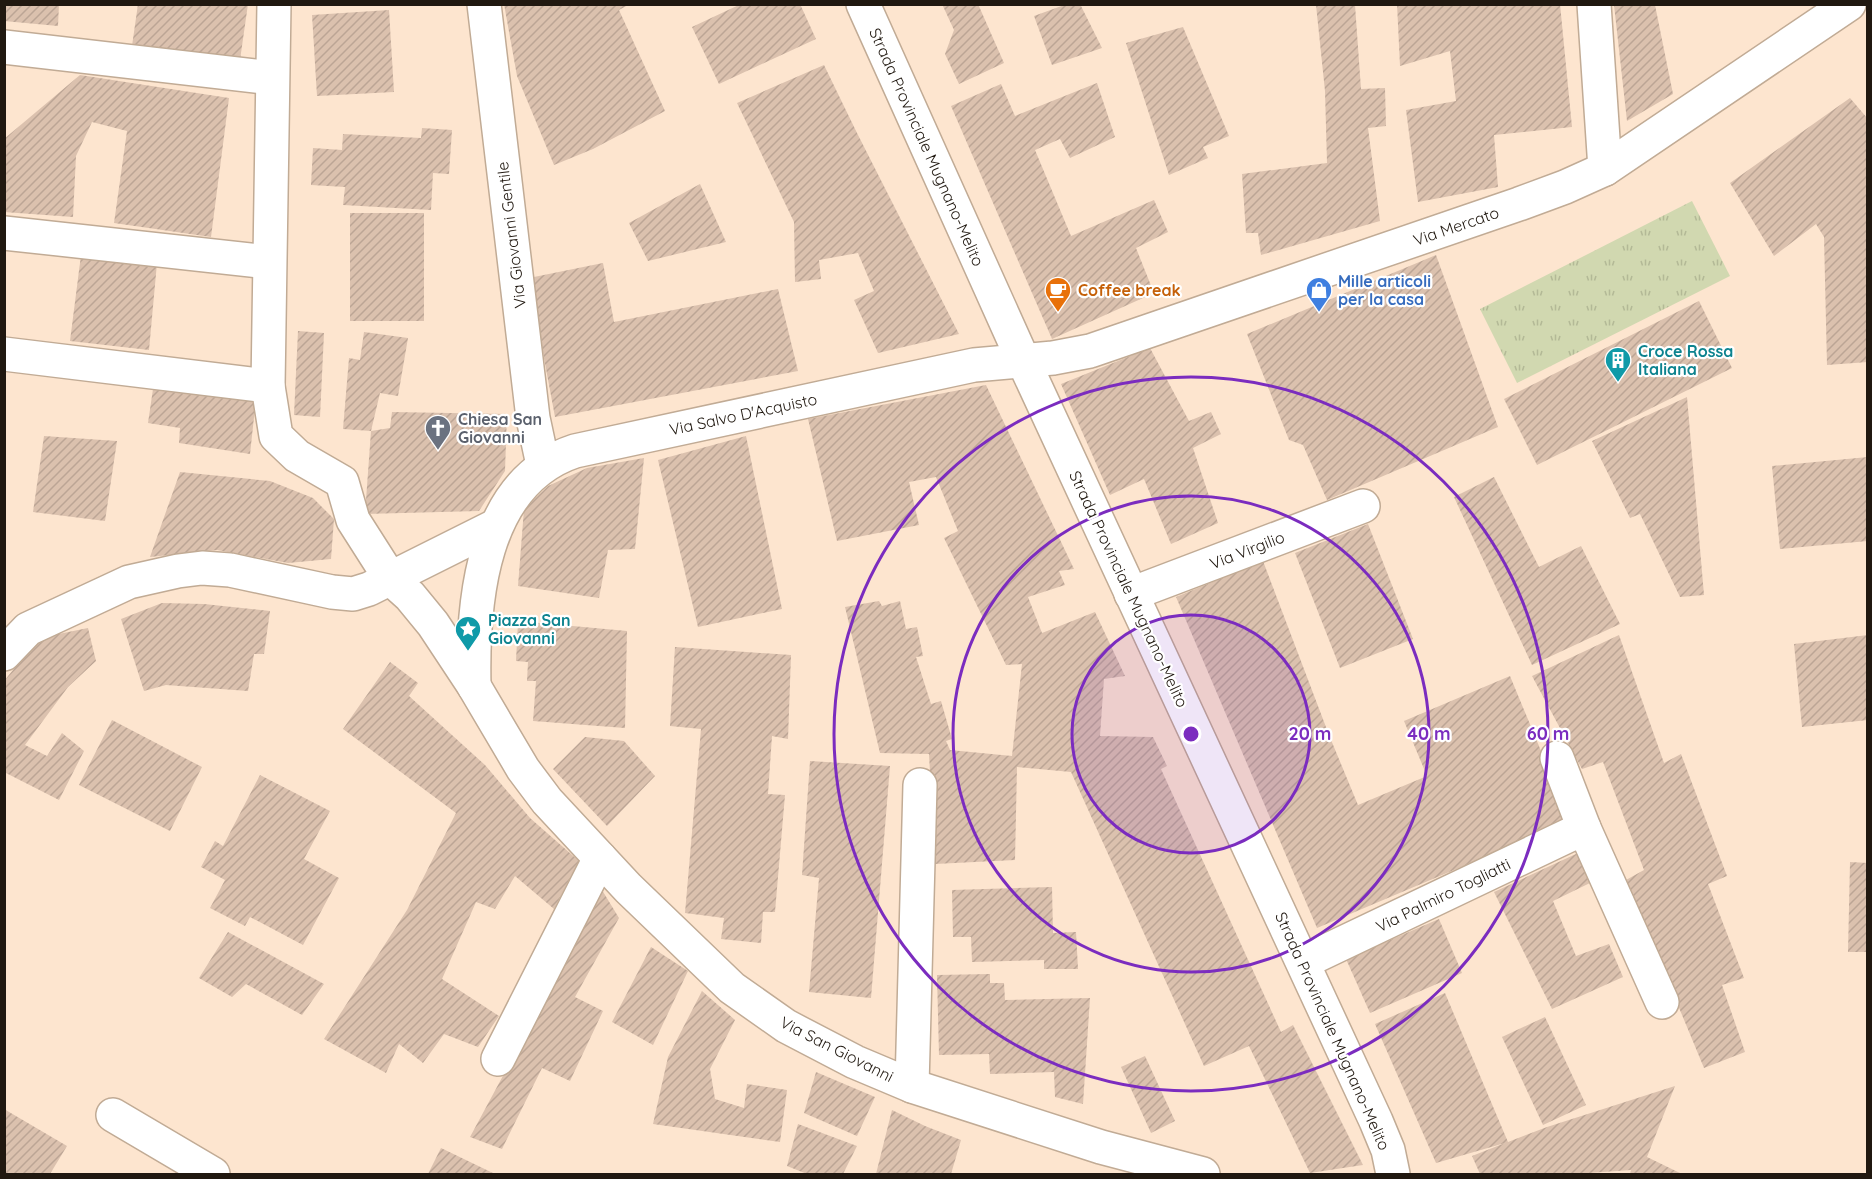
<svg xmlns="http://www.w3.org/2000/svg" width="1872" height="1179" font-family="Quicksand,sans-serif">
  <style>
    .grass { fill: url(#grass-tufts) }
    .building { fill: url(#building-hatch) }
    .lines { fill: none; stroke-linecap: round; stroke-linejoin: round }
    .street-casing { stroke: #c1ab95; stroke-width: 36 }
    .street { stroke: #fff; stroke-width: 33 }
    .ring { fill: none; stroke: #7b2cbf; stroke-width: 3 }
    .labels { text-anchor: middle; stroke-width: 4.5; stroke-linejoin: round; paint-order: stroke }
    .street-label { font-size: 16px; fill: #201810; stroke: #fff }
    .shop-label { font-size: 16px; font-weight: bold; fill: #366cbe; stroke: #fff; text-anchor: start }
    .food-label { font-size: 16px; font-weight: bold; fill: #c56008; stroke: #fff; text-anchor: start }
    .culture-label { font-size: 16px; font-weight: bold; fill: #0d838f; stroke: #fff; text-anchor: start }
    .worship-label { font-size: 16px; font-weight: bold; fill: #5b616d; stroke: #fff; text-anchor: start }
    .centre { fill: #7b2cbf; stroke: #fff; stroke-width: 3 }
    .ring-label { font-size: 18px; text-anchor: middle; font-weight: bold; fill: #7b2cbf; stroke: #fff; stroke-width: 4.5; stroke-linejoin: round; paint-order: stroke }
  </style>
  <defs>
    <pattern id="grass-tufts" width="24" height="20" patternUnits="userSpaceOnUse" patternTransform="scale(1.5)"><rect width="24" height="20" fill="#d1d8b0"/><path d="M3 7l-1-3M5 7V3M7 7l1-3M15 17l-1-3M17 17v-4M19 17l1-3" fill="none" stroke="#b3b996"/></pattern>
    <pattern id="building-hatch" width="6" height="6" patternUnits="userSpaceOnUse" patternTransform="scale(1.5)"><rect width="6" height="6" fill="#dbc1ae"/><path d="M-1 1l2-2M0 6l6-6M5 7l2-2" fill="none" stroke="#bca595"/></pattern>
  </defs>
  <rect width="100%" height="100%" fill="#fde5cf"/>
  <path class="grass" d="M1692,201L1730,276L1517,383L1480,309Z"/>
  <g class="building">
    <path d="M4,4H59L58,26L4,21Z"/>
    <path d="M138,4H248L240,60L132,46Z"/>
    <path d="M504,4H630L619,10L665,111L593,149L554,165L517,76Z"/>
    <path d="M741,4H800L816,39L719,84L692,27Z"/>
    <path d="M942,4H978L1004,63L959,84L945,54L954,30Z"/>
    <path d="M1067,4H1080L1102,48L1052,65L1034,16Z"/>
    <path d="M1397,4H1560L1572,127L1494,135L1498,187L1418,202L1406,110L1456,101L1450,51L1400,66Z"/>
    <path d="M1316,5H1355L1361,89L1385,88L1386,126L1368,128L1380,221L1261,255L1258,233H1246L1242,174L1327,163L1325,91Z"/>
    <path d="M1614,5H1655L1673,94L1627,121Z"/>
    <path d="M389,10L394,92L317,96L312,15Z"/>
    <path d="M1183,27L1229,136L1203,147L1208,158L1169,175L1126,43Z"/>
    <path d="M824,65L857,133L959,334L878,353L854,300L874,291L858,253L819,260L821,279L795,282L794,222L737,103Z"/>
    <path d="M80,75L229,98L211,237L114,223L127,131L92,122L76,156L73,217L4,212V139Z"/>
    <path d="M1097,83L1115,137L1070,158L1060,139L1035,150L1071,236L1154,200L1168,232L1136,248L1154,293L1052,339L951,106L1001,84L1015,116Z"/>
    <path d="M1850,98L1868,119V362L1827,365L1824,237L1816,224L1774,256L1730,183Z"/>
    <path d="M422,128L452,130L449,174L433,173L431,210L343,205L345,187L311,185L313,148L342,150L343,134L421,138Z"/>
    <path d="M700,184L726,242L648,261L629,223Z"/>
    <rect x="350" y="213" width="74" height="108"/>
    <path d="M81,255L157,263L149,350L70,341Z"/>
    <path d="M1436,255L1498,427L1327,500L1303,445L1289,440L1247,334Z"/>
    <path d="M603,263L614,322L778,289L798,371L555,417L529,278Z"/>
    <path d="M1699,301L1732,368L1537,465L1504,399Z"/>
    <path d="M298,331L324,333L320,417L294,415Z"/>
    <path d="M364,332L408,338L398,396L380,393L371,431L343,429L349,358L360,360Z"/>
    <path d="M1150,348L1189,421L1211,412L1221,434L1193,448L1218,523L1171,544L1144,479L1110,495L1061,384Z"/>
    <path d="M986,385L1074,569L1059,571L1065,585L1028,597L1042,633L1095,612L1125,676L1104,679L1100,736L1153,737L1167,766L1161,769L1281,1032L1293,1025L1363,1165L1310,1173L1249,1046L1204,1066L1071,772L1017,767L1015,860L935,864L929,754L880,753L845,607L879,601L882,606L900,601L906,629L917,627L923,656L916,657L931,704L941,701L952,739L946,741L950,750L1012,756L1022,664L1006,665L944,538L958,531L936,477L909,482L919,525L837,541L808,419Z"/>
    <path d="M153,389L256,399L250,454L179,443L180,428L148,423Z"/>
    <path d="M1687,397L1704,595L1680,597L1640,514L1630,518L1592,441Z"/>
    <path d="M392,412L507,414L505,471L479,511L365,514L371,431L390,428Z"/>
    <path d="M44,436L117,441L105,521L33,512Z"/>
    <path d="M746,436L782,609L698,627L658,460Z"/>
    <path d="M1868,457V541L1780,549L1772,466Z"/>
    <path d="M644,458L635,549L608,550L599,598L518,586L524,509L548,486L587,468Z"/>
    <path d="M180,472L270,481L313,498L334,519L331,559L288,563L217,550L150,557Z"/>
    <path d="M1494,477L1539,567L1581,546L1620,624L1532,665L1454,497Z"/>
    <path d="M1368,524L1413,639L1340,668L1295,553Z"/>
    <path d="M1263,561L1329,735L1358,805L1427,776L1404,721L1510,676L1570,821L1317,928L1176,597Z"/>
    <path d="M162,603L204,604L270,611L264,654H254L248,691L166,685L144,691L121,619Z"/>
    <path d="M518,621L627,631L625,728L533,721L536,681H527L528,662L516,661Z"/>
    <path d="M88,628L96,661L68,687L25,745L47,756L62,733L84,751L59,800L4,772V681L39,638Z"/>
    <path d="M1619,635L1664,763L1681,754L1727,876L1708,884L1744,978L1722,985L1745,1052L1704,1068L1626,880L1644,870L1603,762L1582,769L1532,676Z"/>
    <path d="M1868,635V720L1802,727L1794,644Z"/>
    <path d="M675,647L791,655L788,739L772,736L768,794L785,795L775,912H763L761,943L721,939L724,918L685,913L701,729L670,726Z"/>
    <path d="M390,662L418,683L409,696L485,765L530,818L579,861L554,909L515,876L495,909L476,902L442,979L499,1016L478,1047L444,1034L423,1063L399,1044L386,1073L324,1039L407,910L456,813L343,729Z"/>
    <path d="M112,720L202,767L170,831L79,785Z"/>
    <path d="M585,737L624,741L655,776L607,826L553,769Z"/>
    <path d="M810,761L890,766L871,998L809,992L819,878L802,875Z"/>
    <path d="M260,775L330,811L304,859L339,878L303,945L250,917L245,926L210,908L225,880L201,867L215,841L223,846Z"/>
    <path d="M1578,853L1590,883L1553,901L1576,956L1609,944L1623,977L1552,1009L1494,892Z"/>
    <path d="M1850,862L1868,863V952H1848Z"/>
    <path d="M1052,887L1053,933L1076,932L1078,969H1044V960L972,962L971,937H953L952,890Z"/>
    <path d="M602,890L619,918L575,997L603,1011L570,1081L542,1068L502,1149L470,1137L552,985Z"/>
    <path d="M1439,919L1462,973L1370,1013L1346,959Z"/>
    <path d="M228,932L324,984L302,1015L246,984L232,997L199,978Z"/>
    <path d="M651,947L688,971L653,1045L612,1022Z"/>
    <path d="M990,974V983H1004L1005,1000L1090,998L1083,1104L1055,1097L1054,1072L990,1074L989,1054L939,1055L937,975Z"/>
    <path d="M702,991L735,1020L710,1069L715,1099L744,1108L747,1084L787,1090L780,1142L653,1124L668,1057Z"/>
    <path d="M1445,993L1508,1142L1547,1127L1675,1086L1647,1157L1682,1174H1630L1631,1170L1575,1174H1480L1472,1156L1505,1143L1436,1163L1375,1024Z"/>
    <path d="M1545,1017L1586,1105L1543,1125L1502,1037Z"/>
    <path d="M1145,1056L1175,1121L1151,1133L1121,1067Z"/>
    <path d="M816,1072L875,1097L857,1136L804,1113Z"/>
    <path d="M4,1109L67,1146L50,1174H7L4,1173Z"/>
    <path d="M892,1110L925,1126L961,1140L951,1174H876Z"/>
    <path d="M798,1124L857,1146L843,1174H807L787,1166Z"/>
    <path d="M441,1148L495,1174H428Z"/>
  </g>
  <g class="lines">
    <g class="street-casing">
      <g id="street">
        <path d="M484,4L533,418L543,465"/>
        <path d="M863,4L1023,360L1376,1121L1388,1150L1393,1174"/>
        <path d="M1594,4L1605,169"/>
        <path d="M4,47L272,78"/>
        <path d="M4,233L269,262"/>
        <path d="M4,354L268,386L276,436L297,456L342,482L353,520L390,578L410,596L433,624L474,686L523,769L547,801L628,888L732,988L786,1026L855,1062L912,1086L1101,1147L1203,1174"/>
        <path d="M268,386L274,4"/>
        <path d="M1131,594L1363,506"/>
        <path d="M4,654L28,629L129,582L178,571L202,568L230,570L332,592L353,594L369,589L495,526"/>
        <path d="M474,686C472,602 481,482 575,451L974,365L1053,358L1090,351L1519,204L1565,187L1605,169L1849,4"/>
        <path d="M1557,758L1584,828"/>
        <path d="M1303,962L1584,828L1662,1002"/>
        <path d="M498,1059L600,858"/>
        <path d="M912,1086L920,785"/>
        <path d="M113,1115L213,1174"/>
      </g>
    </g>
    <use href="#street" class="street"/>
  </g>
  <circle cx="1191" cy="734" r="119" fill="#7b2cbf" fill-opacity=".12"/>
  <g class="ring">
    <circle cx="1191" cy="734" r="119"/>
    <circle cx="1191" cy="734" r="238"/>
    <circle cx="1191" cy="734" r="357"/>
  </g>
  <defs>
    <g id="cafe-pin" transform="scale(1.35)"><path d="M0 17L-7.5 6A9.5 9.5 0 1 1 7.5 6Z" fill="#e8710a" stroke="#fff"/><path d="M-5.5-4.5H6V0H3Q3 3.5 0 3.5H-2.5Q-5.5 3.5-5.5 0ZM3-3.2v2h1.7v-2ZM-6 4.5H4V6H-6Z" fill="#fff"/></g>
    <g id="shop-pin" transform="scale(1.35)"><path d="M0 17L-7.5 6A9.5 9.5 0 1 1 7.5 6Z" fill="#3f7fe0" stroke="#fff"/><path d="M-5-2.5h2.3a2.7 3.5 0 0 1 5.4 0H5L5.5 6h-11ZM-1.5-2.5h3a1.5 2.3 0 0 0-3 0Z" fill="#fff"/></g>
    <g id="building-pin" transform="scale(1.35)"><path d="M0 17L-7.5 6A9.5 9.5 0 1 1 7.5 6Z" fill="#0f9aa8" stroke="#fff"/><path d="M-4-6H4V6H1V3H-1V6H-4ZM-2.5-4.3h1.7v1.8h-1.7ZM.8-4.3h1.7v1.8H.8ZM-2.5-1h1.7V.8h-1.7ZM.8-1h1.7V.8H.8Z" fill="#fff"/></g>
    <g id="church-pin" transform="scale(1.35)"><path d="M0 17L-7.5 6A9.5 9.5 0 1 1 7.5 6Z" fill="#6b7280" stroke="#fff"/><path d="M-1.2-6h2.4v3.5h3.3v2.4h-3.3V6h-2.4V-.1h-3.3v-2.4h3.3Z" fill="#fff"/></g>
    <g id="sight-pin" transform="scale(1.35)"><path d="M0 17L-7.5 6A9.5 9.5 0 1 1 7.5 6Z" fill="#0f9aa8" stroke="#fff"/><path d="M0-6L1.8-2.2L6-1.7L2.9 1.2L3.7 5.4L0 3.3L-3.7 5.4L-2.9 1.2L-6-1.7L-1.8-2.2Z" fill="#fff"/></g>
  </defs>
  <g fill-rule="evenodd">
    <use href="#cafe-pin" x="1058" y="290"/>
    <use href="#shop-pin" x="1319" y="290"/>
    <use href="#building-pin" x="1618" y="360"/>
    <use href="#church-pin" x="438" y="428"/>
    <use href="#sight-pin" x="468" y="629"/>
  </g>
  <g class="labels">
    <g class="street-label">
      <text transform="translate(927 147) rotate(66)" y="6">Strada Provinciale Mugnano-Melito</text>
      <text transform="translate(1456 226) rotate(-19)" y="6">Via Mercato</text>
      <text transform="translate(511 235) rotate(-97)" y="6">Via Giovanni Gentile</text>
      <text transform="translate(743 414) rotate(-12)" y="6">Via Salvo D'Acquisto</text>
      <text transform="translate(1247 550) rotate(-21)" y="6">Via Virgilio</text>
      <text transform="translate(1129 589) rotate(65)" y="6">Strada Provinciale Mugnano-Melito</text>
      <text transform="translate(1443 895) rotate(-26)" y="6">Via Palmiro Togliatti</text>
      <text transform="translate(1333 1031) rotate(66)" y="6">Strada Provinciale Mugnano-Melito</text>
      <text transform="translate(837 1049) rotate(27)" y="6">Via San Giovanni</text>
    </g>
    <g class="shop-label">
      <text x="1338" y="287">Mille articoli<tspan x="1338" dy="18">per la casa</tspan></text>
    </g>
    <g class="food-label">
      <text x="1078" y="296">Coffee break</text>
    </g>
    <g class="culture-label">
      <text x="1638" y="357">Croce Rossa<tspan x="1638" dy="18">Italiana</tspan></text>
      <text x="488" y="626">Piazza San<tspan x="488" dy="18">Giovanni</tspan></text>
    </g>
    <g class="worship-label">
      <text x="458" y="425">Chiesa San<tspan x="458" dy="18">Giovanni</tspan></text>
    </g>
  </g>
  <circle cx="1191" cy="734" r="9" class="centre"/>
  <g class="ring-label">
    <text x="1310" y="740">20 m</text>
    <text x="1429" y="740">40 m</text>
    <text x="1548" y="740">60 m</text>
  </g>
  <rect width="1872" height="1179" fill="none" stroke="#201810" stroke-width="12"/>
</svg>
